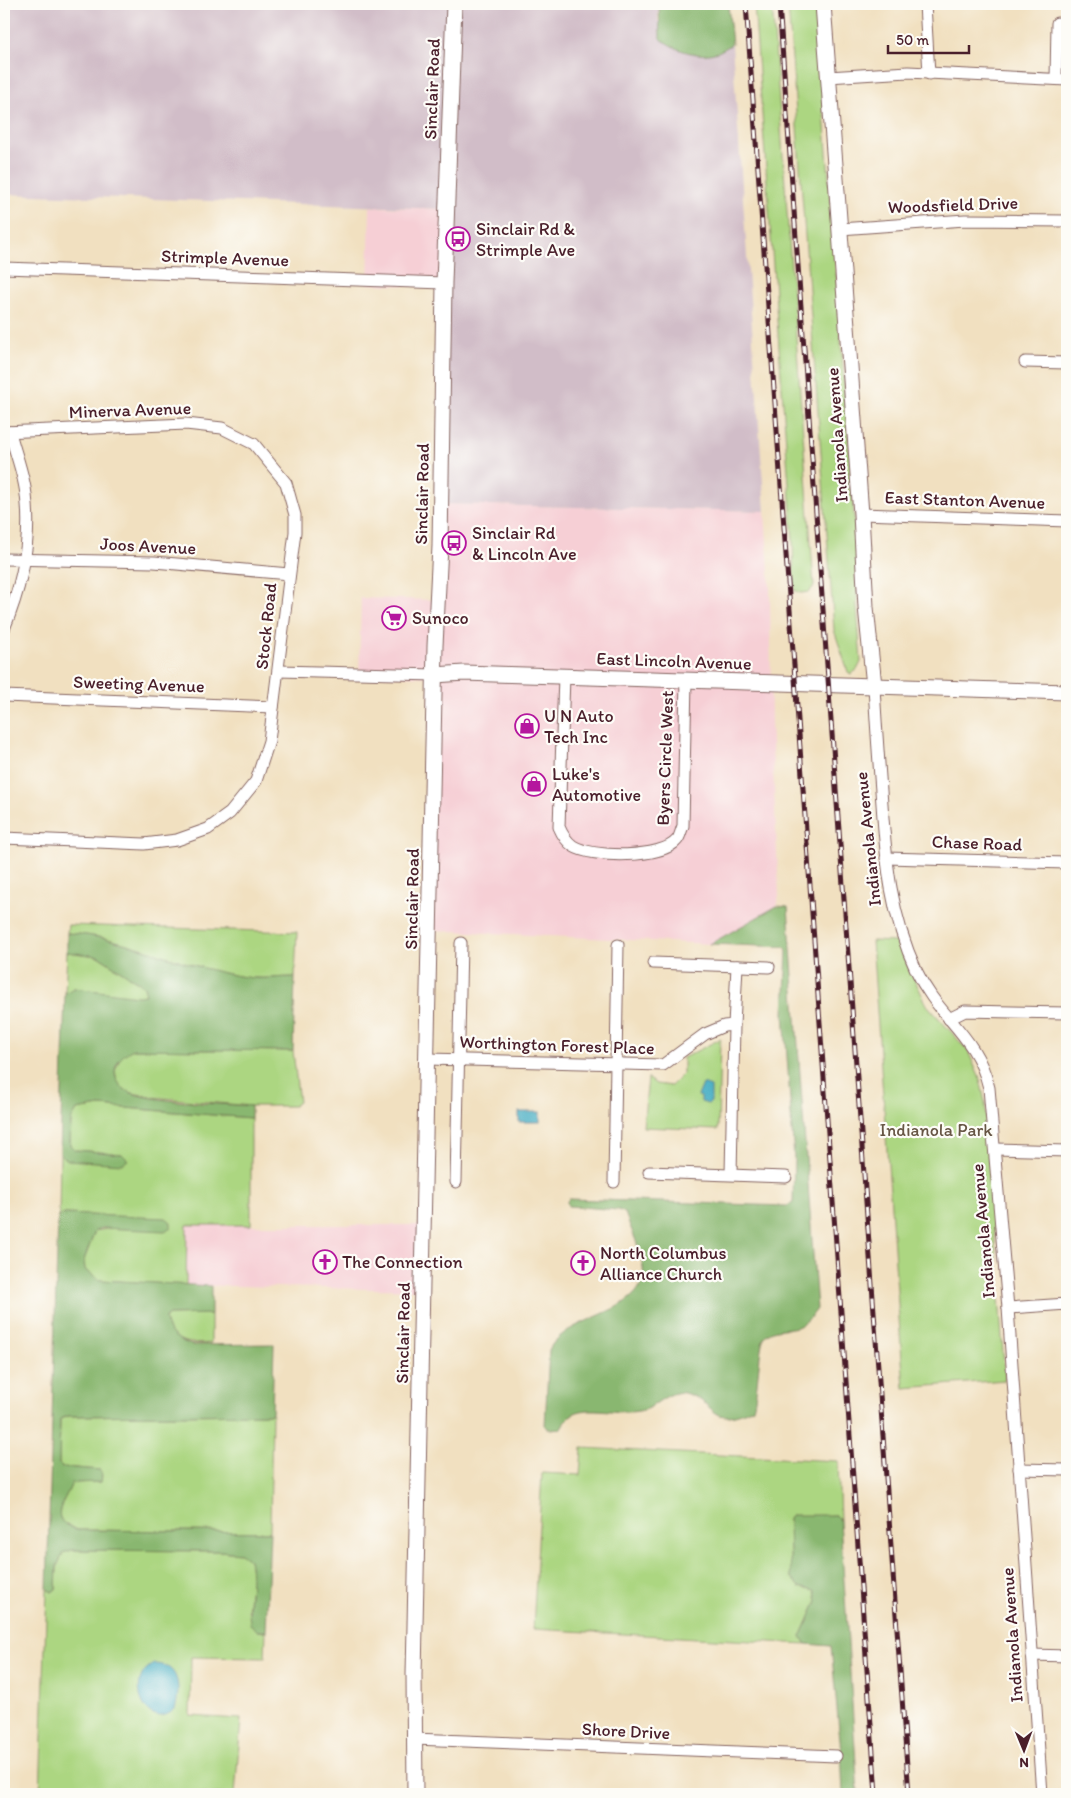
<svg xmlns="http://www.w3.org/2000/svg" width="1071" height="1798" font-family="Itim,sans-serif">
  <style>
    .built { fill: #f6cfd5 }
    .industrial { fill: #d1bdc8 }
    .green { fill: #acd681; stroke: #7b7a56 }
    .forest { fill: #89b76f; stroke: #6a6b4d }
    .water { fill: #42acc2; stroke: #466676 }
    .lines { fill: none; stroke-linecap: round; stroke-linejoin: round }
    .minor-casing { stroke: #84635f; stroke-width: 13 }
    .major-casing { stroke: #84635f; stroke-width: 17 }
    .minor { stroke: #fff; stroke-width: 11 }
    .major { stroke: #fff; stroke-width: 15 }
    .rail-casing { stroke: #4a1f2b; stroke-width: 5 }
    .rail { stroke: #fdfcf7; stroke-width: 3; stroke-dasharray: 9; stroke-linecap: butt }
    .labels { text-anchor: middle; stroke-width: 4.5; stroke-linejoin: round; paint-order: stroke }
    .street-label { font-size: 18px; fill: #4a1f2b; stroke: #fdfcf7 }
    .poi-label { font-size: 18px; fill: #4a1f2b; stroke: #fdfcf7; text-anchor: start }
    .park-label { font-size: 18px; fill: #675645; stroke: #fdfcf7 }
  </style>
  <rect width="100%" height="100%" fill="#fdfcf7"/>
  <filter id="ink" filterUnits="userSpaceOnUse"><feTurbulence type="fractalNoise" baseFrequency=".02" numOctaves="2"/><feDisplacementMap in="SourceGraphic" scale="10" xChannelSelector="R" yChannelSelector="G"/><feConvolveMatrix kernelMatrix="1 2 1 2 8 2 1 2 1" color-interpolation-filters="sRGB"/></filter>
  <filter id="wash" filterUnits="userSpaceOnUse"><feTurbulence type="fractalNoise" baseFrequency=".0096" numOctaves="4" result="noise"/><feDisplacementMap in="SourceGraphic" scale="20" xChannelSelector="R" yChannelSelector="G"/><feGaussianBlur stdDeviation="1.12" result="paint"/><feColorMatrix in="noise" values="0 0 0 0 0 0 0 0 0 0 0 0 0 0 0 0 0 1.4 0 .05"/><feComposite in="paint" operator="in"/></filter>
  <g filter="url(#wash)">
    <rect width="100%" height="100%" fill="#f1e0c0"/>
    <g class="built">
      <path d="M370,207L447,209L445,287L368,284Z"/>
      <path d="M440,504L765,511L770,588L771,721L779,896L777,906L710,944L430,930L436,677L359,675L361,598L438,600Z"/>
      <path d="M186,1225H423L422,1290L186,1285Z"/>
    </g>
    <path class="industrial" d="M4,4H659L658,21L714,53L732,44L765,511L440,504L446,209L4,194Z"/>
    <g class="green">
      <path d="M754,4H772L814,586L809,592L801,593L794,590L793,540Z"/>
      <path d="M788,4H816L857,556V607L861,662L857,670L851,674L848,672L834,630Z"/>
      <path d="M68,925L297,932L295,977C281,977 267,979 253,978C189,971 132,937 67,933Z"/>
      <path d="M872,941L896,942L927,1005L968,1051L980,1079L985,1102L1005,1380L904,1388Z"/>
      <path d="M67,952L98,956L144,986L146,995L138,997L74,988L65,993Z"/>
      <path d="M720,1039L718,1130L643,1127L648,1078L656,1084L671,1086L683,1074V1058Z"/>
      <path d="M133,1049L293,1051L299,1102L294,1106H251L152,1097L128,1092L118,1084L115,1071L121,1056Z"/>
      <path d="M100,1106L251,1118V1225H187L186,1285L100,1280L85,1270L84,1260L95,1231L166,1219L65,1214L59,1217L60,1154L68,1160L122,1154L75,1150L70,1145L71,1119L77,1110Z"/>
      <path d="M211,1314V1343C192,1345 167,1343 165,1318L169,1315Z"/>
      <path d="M272,1414L270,1532L78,1530C46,1520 63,1505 72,1483L101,1482L100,1470L62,1467L59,1464L60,1419L68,1416Z"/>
      <path d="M582,1448L838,1461L840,1520L836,1515L789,1518L791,1577L799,1587L815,1591L817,1601L801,1637L806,1644L533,1629L542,1473L580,1475Z"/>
      <path d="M72,1550L220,1551L241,1553L249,1560L252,1576L248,1611L258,1631H266L265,1658L191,1657L190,1716L241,1719L235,1794H40L47,1589L52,1592L56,1589L57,1566L63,1553Z"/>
    </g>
    <g class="forest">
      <path d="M659,4H728L732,44C727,47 720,52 714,53C696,58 673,49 660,38Z"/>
      <path d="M777,906L788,907L817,1309C812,1316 805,1324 797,1327C785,1330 771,1327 764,1338C759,1345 758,1392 753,1408C708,1430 718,1401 684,1393C670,1390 658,1404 646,1409C624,1418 587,1402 570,1416C566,1419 563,1425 560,1429L551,1430L545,1426L549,1350C567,1313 649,1315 643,1267C641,1249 631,1230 625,1213L619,1210L568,1206L567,1201L569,1199L787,1206L793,1203L794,1159L784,1013L787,950L785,947L710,944Z"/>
      <path d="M67,933C132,937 189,971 253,978C267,979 281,977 295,977L293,1051L133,1049C124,1054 115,1061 115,1072C115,1080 121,1087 127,1091C146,1102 225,1104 251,1106V1118L100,1106L77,1110L71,1120L70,1145L75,1150L122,1154L128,1160L122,1164L68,1160L60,1154L65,993L74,988L138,996L146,995L144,986L98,956L67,952Z"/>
      <path d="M65,1214L166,1218L171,1222V1227L165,1231L102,1228L95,1231L84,1260L85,1270L100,1280L211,1286V1314L169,1315L165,1318C166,1333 179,1341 192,1345L274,1344L272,1414L68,1416L60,1419L59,1464L62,1467L100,1470L102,1475L101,1482L72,1483C63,1505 46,1520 78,1530L270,1532L266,1631H258L250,1624C247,1602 254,1582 249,1560L240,1553L220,1551L72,1550L63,1553L57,1566L56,1589L52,1592L47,1589L58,1217Z"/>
      <path d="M792,1515H836L840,1520L858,1794H843L841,1751L831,1646L806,1644L801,1637L817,1601L815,1591L799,1587L791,1577L789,1525V1518Z"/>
    </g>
    <g class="water">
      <path d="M703,1084L711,1087V1102L708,1104L701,1102V1097L698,1096Z"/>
      <rect x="519" y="1112" width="21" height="10"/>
      <path d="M154,1664C180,1664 181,1688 175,1709C146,1736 123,1677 154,1664Z"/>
    </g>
  </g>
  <g filter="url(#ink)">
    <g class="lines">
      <g class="minor-casing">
        <g id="minor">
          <path d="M925,4L929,74"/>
          <path d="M828,77L908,72L1067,80"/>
          <path d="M1056,79L1057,23"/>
          <path d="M840,229L965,220L1067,221"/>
          <path d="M4,268L444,283"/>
          <path d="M1025,362L1067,363"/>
          <path d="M4,432L186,424L222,428L254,444L286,483L295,515V532L269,741L256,781L230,813L208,829L177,840L144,844L4,838"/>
          <path d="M861,514L1067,521"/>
          <path d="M4,559L154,562L289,574"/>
          <path d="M4,629C21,588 32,540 26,495C24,474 15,453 10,432"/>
          <path d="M279,671L435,675"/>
          <path d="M564,676L559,827C562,834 566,841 573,846C592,858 662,859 677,840C680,837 681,830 683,826L686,680"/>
          <path d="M874,686C876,725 879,764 882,804C886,862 891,916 916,970C938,1018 976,1033 989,1088L1008,1308L1042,1794"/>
          <path d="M4,696L273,707"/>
          <path d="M886,858L1067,863"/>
          <path d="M653,963L769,967"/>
          <path d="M949,1019L965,1011L1067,1013"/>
          <path d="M428,1059L663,1065L705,1034L724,1026L734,1025L737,966"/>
          <path d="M995,1149L1067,1151"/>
          <path d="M649,1172L786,1177"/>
          <path d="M731,1174L734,1025"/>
          <path d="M456,1182L461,943"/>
          <path d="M614,1182L618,945"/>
          <path d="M1008,1308L1067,1304"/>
          <path d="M1019,1469L1067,1470"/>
          <path d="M1032,1655L1067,1656"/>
          <path d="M414,1739L836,1756"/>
        </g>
      </g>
      <g class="major-casing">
        <g id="major">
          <path d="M823,4L861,514L866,607L874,686"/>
          <path d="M435,675L464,673L1067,692"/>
          <path d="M415,1794L414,1675L435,646L440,546L444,283L454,4"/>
        </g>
      </g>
      <use href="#minor" class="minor"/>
      <use href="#major" class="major"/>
      <g class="rail-casing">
        <g id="rail">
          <path d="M746,4L876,1794"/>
          <path d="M779,4L909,1794"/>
        </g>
      </g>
      <use href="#rail" class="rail"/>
    </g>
  </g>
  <defs>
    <g id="bus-ring" transform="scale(1.25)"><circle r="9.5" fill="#fdfcf7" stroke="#b5179e" stroke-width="1.5"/><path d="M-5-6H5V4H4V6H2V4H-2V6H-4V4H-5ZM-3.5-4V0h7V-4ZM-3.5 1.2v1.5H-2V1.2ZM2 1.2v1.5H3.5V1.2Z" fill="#b5179e"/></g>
    <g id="supermarket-ring" transform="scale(1.25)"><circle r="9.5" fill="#fdfcf7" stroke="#b5179e" stroke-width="1.5"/><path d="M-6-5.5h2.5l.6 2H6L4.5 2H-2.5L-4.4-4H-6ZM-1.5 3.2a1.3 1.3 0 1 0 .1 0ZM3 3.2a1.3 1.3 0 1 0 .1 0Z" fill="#b5179e"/></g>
    <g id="shop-ring" transform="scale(1.25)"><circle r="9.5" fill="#fdfcf7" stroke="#b5179e" stroke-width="1.5"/><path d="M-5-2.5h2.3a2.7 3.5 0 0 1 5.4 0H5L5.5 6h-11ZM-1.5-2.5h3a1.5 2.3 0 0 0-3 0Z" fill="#b5179e"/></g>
    <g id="church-ring" transform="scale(1.25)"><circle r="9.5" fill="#fdfcf7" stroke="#b5179e" stroke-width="1.5"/><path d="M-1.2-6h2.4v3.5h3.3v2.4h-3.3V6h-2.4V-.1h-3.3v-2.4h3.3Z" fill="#b5179e"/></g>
  </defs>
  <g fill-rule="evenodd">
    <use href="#bus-ring" x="458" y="239"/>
    <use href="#bus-ring" x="454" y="543"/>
    <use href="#supermarket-ring" x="394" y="618"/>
    <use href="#shop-ring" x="527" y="726"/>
    <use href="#shop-ring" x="534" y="784"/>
    <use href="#church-ring" x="325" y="1262"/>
    <use href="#church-ring" x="583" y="1263"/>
  </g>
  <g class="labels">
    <g class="street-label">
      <text transform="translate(432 89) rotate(-88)" y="6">Sinclair Road</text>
      <text transform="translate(953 205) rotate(-2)" y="6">Woodsfield Drive</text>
      <text transform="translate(225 258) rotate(2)" y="6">Strimple Avenue</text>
      <text transform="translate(130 410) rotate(-2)" y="6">Minerva Avenue</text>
      <text transform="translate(837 435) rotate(-94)" y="6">Indianola Avenue</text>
      <text transform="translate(422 494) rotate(-89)" y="6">Sinclair Road</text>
      <text transform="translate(965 500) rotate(2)" y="6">East Stanton Avenue</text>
      <text transform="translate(148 546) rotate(3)" y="6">Joos Avenue</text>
      <text transform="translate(266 626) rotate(-84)" y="6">Stock Road</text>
      <text transform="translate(674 661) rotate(2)" y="6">East Lincoln Avenue</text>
      <text transform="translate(139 684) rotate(2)" y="6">Sweeting Avenue</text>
      <text transform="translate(665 758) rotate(-88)" y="6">Byers Circle West</text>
      <text transform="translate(868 839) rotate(-96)" y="6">Indianola Avenue</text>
      <text transform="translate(977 843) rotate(2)" y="6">Chase Road</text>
      <text transform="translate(412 899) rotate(-89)" y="6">Sinclair Road</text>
      <text transform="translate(557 1045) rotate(2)" y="6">Worthington Forest Place</text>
      <text transform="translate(983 1231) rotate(-95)" y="6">Indianola Avenue</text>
      <text transform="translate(403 1333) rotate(-89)" y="6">Sinclair Road</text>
      <text transform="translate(1012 1635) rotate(-94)" y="6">Indianola Avenue</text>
      <text transform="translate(626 1731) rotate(3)" y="6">Shore Drive</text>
    </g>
    <g class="poi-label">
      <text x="476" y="235">Sinclair Rd &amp;<tspan x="476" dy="21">Strimple Ave</tspan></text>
      <text x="472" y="539">Sinclair Rd<tspan x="472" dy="21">&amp; Lincoln Ave</tspan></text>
      <text x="412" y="624">Sunoco</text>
      <text x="544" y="722">U N Auto<tspan x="544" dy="21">Tech Inc</tspan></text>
      <text x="552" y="780">Luke's<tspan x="552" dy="21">Automotive</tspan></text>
      <text x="600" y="1259">North Columbus<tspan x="600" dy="21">Alliance Church</tspan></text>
      <text x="342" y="1268">The Connection</text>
    </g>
    <g class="park-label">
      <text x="936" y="1136">Indianola Park</text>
    </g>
  </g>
  <rect width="1071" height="1798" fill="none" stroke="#fdfcf7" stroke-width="20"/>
  <g transform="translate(1024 1750) rotate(179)" stroke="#fdfcf7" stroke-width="4" paint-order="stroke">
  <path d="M0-4L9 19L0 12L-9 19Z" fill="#4a1f2b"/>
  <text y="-8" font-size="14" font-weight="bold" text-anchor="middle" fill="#4a1f2b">N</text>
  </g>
  <path d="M888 45v8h81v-8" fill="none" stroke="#4a1f2b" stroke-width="2.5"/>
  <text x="896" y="45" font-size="15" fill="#4a1f2b" stroke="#fdfcf7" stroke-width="4" paint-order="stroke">50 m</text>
</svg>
